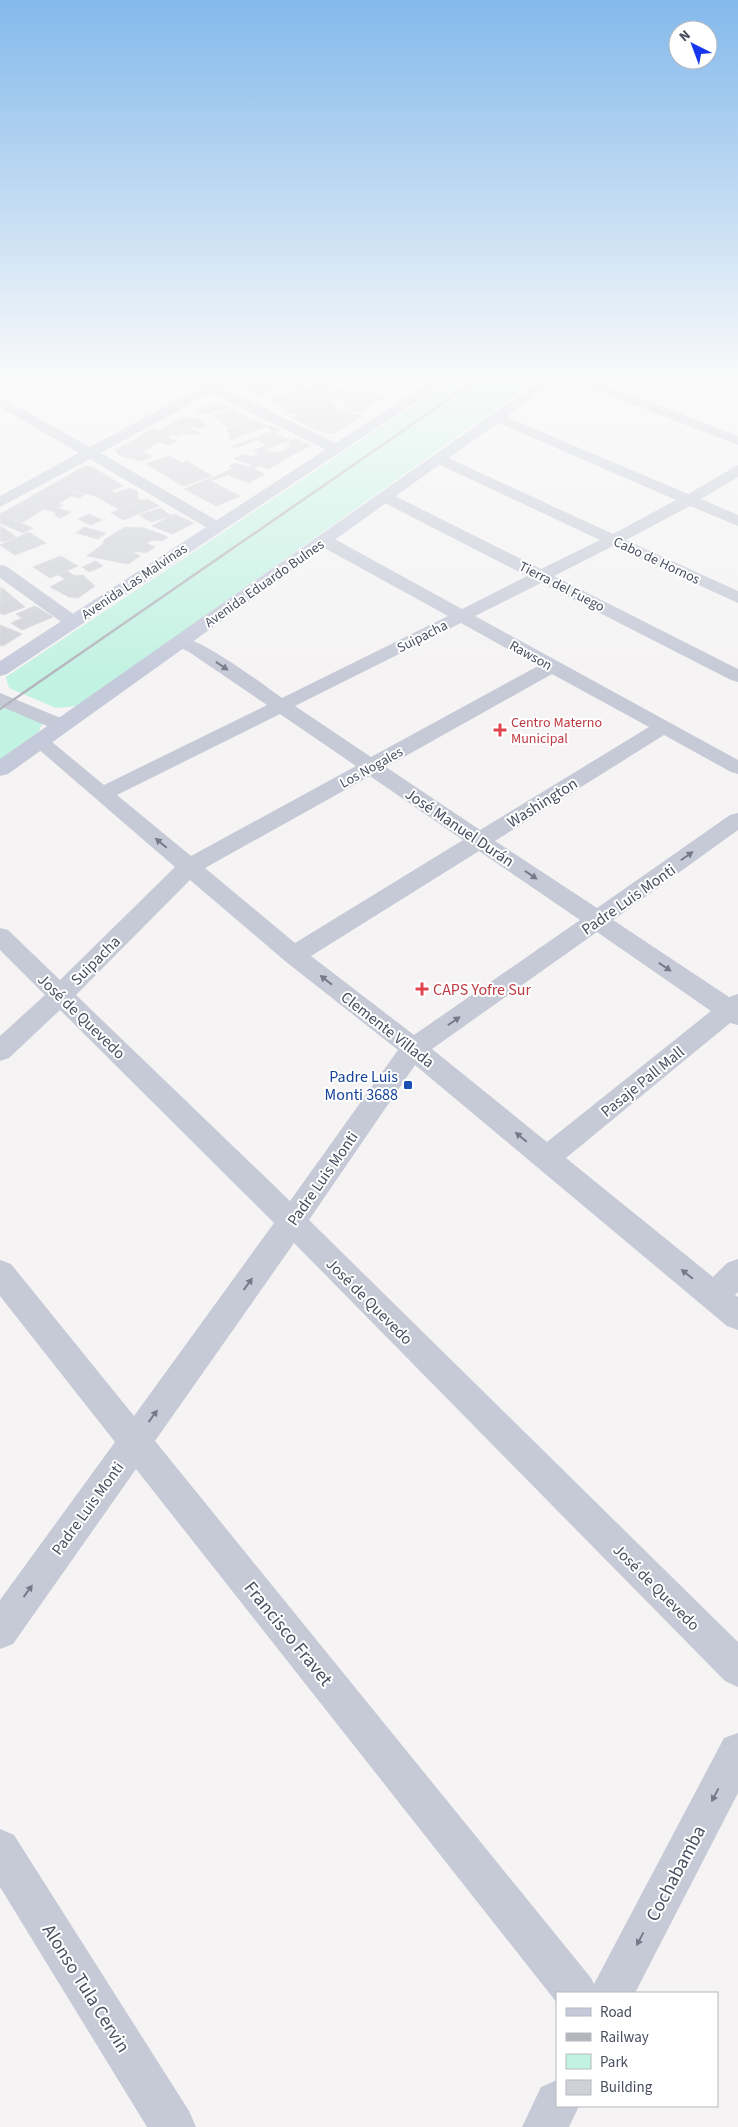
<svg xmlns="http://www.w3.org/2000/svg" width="738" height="2127" font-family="'Source Sans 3',sans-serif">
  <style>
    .green { fill: #c2f2e2 }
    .building { fill: #cfd1d7; stroke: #d7d7de }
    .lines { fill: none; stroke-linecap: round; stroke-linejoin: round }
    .minor { fill: #c6cad7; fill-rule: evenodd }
    .secondary { fill: #c5cadb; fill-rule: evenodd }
    .rail { stroke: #b5b5bd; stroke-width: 2.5 }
    .oneway { fill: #757a8a }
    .health-dot { fill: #e0444e; stroke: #fff; stroke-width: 2 }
    .transit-dot { fill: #1a4fb4; stroke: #fff; stroke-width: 2 }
    .labels { text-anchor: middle; stroke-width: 4; stroke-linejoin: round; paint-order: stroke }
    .far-street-label { font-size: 14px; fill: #494f61; stroke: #fff }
    .far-health-label { font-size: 14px; fill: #be3a42; stroke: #fff; text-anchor: start }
    .street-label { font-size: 16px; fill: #494f61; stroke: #fff }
    .health-label { font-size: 16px; fill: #be3a42; stroke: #fff; text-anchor: start }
    .transit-label { font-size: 16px; fill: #164399; stroke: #fff; text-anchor: end }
    .near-street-label { font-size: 19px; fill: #494f61; stroke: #fff }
  </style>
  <rect width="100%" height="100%" fill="#f5f3f3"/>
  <g class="green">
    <path d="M453,379H538L78,706L56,708L9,688L6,677Z"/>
    <path d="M0,704L43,722L36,738L0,764Z"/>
  </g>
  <g class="building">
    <path d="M253,379H290L282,383L290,386L276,390Z"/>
    <path d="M336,379H367L358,385L334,380Z"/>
    <path d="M373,379H399L408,381L397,388L371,380Z"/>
    <path d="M240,381L251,385L257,382L276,390L261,396L231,384Z"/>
    <path d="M323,383L335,387L322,395L288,410L267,401L292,392L290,388L300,385L312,387Z"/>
    <path d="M335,387L355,394L364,389L384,395L383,399L371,406L324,394Z"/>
    <path d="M322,395L331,398V402L337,404L332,407L324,404L298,415L286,411Z"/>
    <path d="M349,400L371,406L361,413L351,410L352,408L341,405Z"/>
    <path d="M220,402L228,407L204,415L196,410Z"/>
    <path d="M324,404L353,414L361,416L333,434L322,432L291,418Z"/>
    <path d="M234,409L242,414L221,421L213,416Z"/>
    <path d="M242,415L250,420L229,427L221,422Z"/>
    <path d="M183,417L203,420L207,425L200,428L193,426L189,428L202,433L194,435L185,433L178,436L158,431Z"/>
    <path d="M254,420L267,426L230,440L227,429Z"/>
    <path d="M267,426H273L282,430L236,448L231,447L273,431Z"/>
    <path d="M152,429L172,435L167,438L177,441L170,445L158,442L147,449L128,443Z"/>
    <path d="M275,433L290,440L258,452L254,450L267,445L257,440Z"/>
    <path d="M295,439L311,445L287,458L263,450L278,453L292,446L286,444Z"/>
    <path d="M128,443L148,449L142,452L152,456L142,461L119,455L115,450Z"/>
    <path d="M263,450L287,458L269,469L260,466L254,469L248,468L253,465L234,459L242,454L252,457Z"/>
    <path d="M170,456L182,463L187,461L212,476L183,486L146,464Z"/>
    <path d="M235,463L254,469L265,474L249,483L223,473L233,468L229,466Z"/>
    <path d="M85,466L93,467L123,486L95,496L51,485Z"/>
    <path d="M223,473L228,475L211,481L220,486L196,495L184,489Z"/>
    <path d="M51,485L84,495L79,498L71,496L58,504L63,505L58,508L71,512L61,518L55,516L56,513L22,502Z"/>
    <path d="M220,486L240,496L216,506L196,495Z"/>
    <path d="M130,488L138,492L137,498L143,501L120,510L95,496L110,490L116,493Z"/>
    <path d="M147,499L159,506L123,520L111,513Z"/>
    <path d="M22,502L44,509L21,523L0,514Z"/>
    <path d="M161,508L171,516L151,522L139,515Z"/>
    <path d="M0,514L21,523L33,528L23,533L0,523Z"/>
    <path d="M89,514L102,520L91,525L78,519Z"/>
    <path d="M174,514L194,523L172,534L152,526Z"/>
    <path d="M1,526L16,537L3,542L0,541Z"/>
    <path d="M84,527L106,533L98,539L76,533Z"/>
    <path d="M125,527L145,528L168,537L163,541L153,540L146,543L155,547L146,553L135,551L133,552L140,556L128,564L87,556L103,544L104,540Z"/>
    <path d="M29,532L46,543L15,555L0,545Z"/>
    <path d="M61,556L78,566L50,578L33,567Z"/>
    <path d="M96,561L103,566L89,572L82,567Z"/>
    <path d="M67,571L75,576L83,575L95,586L78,598L69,597L50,587L65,579L57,574Z"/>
    <path d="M1,587L13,597L0,602Z"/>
    <path d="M13,597L25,607L3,615L0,613V602Z"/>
    <path d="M35,606L53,617L22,630L11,623L22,618L16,614Z"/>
    <path d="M0,625L22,634L3,646L0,645Z"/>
  </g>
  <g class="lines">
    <g class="minor">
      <path d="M0,379H16L14,382L0,387Z"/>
      <path d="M192,379H203L210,382L217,379H233L231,382L221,387L341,446L343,449L341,452H331L211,393L101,453L221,523L223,526L221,529H209L90,459L0,507V496L79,453L0,407V397L90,447L200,388L190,381Z"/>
      <path d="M572,379H590L738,436V445L574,382Z"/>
      <path d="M497,413L688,494L738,465V477L701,499L738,515V526L690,506L626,540L738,591V603L613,546L554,576L738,669V682L731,680L541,583L475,616L738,760V774L731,772L664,735L495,841L597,908L730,815L738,813V830L613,920L729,997L738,994V1025L730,1023L566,1158L713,1277L727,1263L738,1259V1292L735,1295L738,1297V1330L727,1326L415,1065L309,1220L738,1642V1687L725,1681L294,1243L155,1441L591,1978L594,1984L724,1738L738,1733V1793L635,1993H557V2003L136,1469L13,1644L0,1649V1600L115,1442L0,1296V1260L11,1264L134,1416L274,1223L60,1010L9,1058L0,1061V1036L45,995L0,950V928L8,930L60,980L175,867L29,741L32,737L39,735L46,737L104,785L267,705L189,652L174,645L172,641L174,637C195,632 262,684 282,698L448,616L319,545L317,541L319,537H331L462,609L527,576L379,500L377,497L379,494H391L541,569L600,540L434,462L431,459L434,456H444L613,534L676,500L492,420L490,417L492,414ZM461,623L538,666L371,757L295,706ZM552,674L649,727L480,830L386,767ZM280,714L356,766L191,856L117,795ZM370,776L463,840L295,943L205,868ZM479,851L580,920L414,1035L311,956ZM190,880L285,961L398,1050L290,1201L76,995ZM597,932L711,1011L547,1142L432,1049Z"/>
      <path d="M0,565L6,566L79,618L82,622L79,626L73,627L67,626L0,578Z"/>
      <path d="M0,693L68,721L71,725L68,729L61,731L54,729L0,706Z"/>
      <path d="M0,1829L14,1835L189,2111L196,2127H147L0,1887Z"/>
      <path d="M557,2080V2106H579L569,2127H522L541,2087Z"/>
    </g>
    <g class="secondary">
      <path d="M434,379H450L7,674L0,676V661Z"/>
      <path d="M543,379H559L8,774L0,776V759Z"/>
    </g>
    <path class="rail" d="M0,709L478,379"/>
  </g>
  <defs><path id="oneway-solid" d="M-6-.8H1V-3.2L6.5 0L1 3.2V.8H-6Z" transform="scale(1.25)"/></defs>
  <g class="oneway">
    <use href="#oneway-solid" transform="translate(222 666) rotate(34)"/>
    <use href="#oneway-solid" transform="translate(161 843) rotate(-140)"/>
    <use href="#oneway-solid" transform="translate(687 856) rotate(-35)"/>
    <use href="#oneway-solid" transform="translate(531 875) rotate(34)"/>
    <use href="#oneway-solid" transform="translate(665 967) rotate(34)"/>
    <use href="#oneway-solid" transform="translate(326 980) rotate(-142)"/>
    <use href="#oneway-solid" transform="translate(454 1021) rotate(-35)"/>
    <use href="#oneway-solid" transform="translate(521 1137) rotate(-140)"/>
    <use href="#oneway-solid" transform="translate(687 1274) rotate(-141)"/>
    <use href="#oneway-solid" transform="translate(248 1284) rotate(-54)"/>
    <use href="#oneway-solid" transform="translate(153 1416) rotate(-54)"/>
    <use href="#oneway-solid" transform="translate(28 1591) rotate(-54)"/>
    <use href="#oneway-solid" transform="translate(715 1795) rotate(118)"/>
    <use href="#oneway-solid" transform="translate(640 1939) rotate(118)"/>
  </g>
  <linearGradient id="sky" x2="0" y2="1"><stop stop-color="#83b9eb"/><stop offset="0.56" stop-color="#fafafa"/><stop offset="1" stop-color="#fafafa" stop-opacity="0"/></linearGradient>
  <rect width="738" height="676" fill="url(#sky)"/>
  <g class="health-dot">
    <path d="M497.5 722.5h5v5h5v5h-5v5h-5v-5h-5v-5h5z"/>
    <path d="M419.5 981.5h5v5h5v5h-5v5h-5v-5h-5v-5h5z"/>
  </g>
  <rect class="transit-dot" x="403" y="1080" width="10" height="10" rx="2.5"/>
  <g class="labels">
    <g class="far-street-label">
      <text transform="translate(657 560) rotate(25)" y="5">Cabo de Hornos</text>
      <text transform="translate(134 581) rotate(-34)" y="5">Avenida Las Malvinas</text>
      <text transform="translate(264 583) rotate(-35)" y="5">Avenida Eduardo Bulnes</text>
      <text transform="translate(562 586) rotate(27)" y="5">Tierra del Fuego</text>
      <text transform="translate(422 636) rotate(-27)" y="5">Suipacha</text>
      <text transform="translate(531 655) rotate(29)" y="5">Rawson</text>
      <text transform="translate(371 767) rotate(-29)" y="5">Los Nogales</text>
    </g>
    <g class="far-health-label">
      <text x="511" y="727">Centro Materno<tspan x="511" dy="16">Municipal</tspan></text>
    </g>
    <g class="street-label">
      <text transform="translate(542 802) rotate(-32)" y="6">Washington</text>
      <text transform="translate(460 827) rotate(34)" y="6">José Manuel Durán</text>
      <text transform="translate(628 899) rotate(-35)" y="6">Padre Luis Monti</text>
      <text transform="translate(95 960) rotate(-45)" y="6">Suipacha</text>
      <text transform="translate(82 1016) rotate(44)" y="6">José de Quevedo</text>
      <text transform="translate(388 1029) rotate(38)" y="6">Clemente Villada</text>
      <text transform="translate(642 1081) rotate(-39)" y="6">Pasaje Pall Mall</text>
      <text transform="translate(322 1178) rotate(-55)" y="6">Padre Luis Monti</text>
      <text transform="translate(370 1301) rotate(45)" y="6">José de Quevedo</text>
      <text transform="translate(87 1508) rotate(-54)" y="6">Padre Luis Monti</text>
      <text transform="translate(657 1587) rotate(45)" y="6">José de Quevedo</text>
    </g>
    <g class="health-label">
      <text x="433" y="995">CAPS Yofre Sur</text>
    </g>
    <g class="transit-label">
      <text x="398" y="1082">Padre Luis<tspan x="398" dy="18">Monti 3688</tspan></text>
    </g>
    <g class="near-street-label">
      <text transform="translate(289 1633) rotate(51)" y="7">Francisco Fravet</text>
      <text transform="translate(675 1873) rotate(-62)" y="7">Cochabamba</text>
      <text transform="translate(87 1988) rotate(58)" y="7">Alonso Tula Cervin</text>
    </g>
  </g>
  <rect x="556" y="1992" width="162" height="115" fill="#ffffff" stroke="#b6b9c0"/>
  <rect x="566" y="2008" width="25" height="8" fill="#c5cadb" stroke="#b6b9c0"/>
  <text x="600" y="2017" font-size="15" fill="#494f61">Road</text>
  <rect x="566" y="2033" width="25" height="8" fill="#b5b5bd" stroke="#b6b9c0"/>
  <text x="600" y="2042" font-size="15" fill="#494f61">Railway</text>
  <rect x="566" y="2054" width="25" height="15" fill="#c2f2e2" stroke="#b6b9c0"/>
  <text x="600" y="2067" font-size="15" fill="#494f61">Park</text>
  <rect x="566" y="2080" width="25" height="15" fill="#cfd1d7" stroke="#b6b9c0"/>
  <text x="600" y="2092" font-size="15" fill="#494f61">Building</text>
  <g transform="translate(693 45) rotate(318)"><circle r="24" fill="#ffffff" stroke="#b6b9c0"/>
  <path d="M0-4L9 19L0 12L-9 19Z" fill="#1536ed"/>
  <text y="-8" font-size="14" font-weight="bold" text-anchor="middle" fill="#494f61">N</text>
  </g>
</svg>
